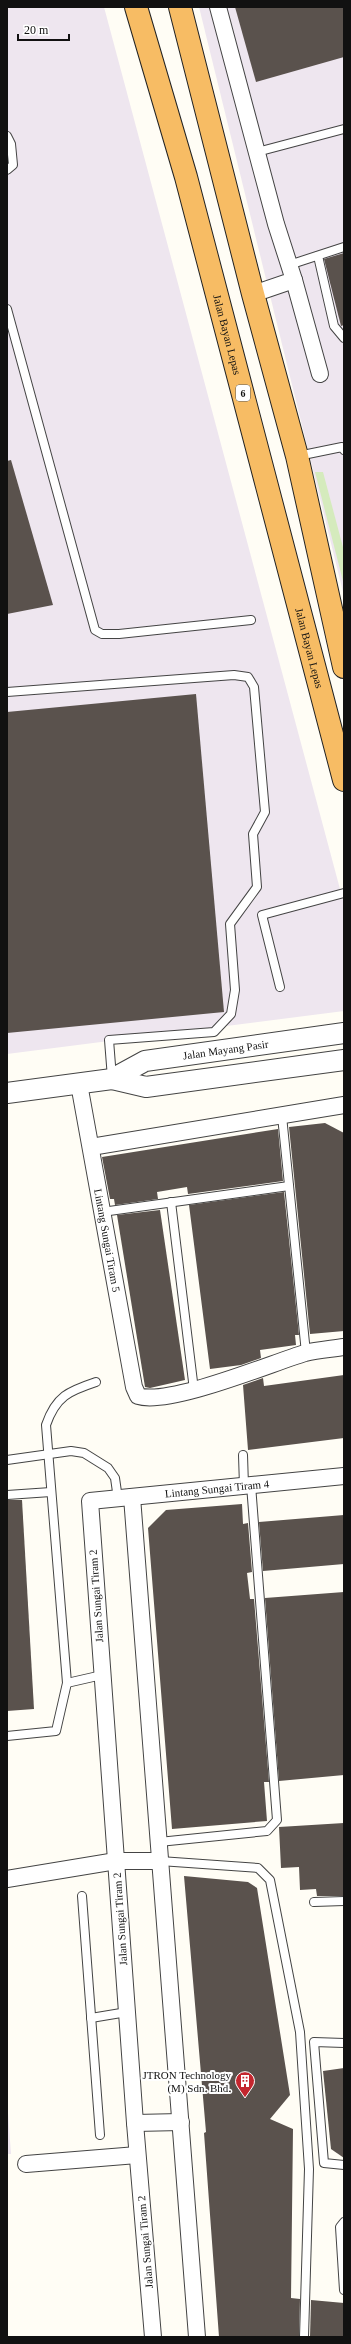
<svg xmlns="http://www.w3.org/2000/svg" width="351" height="2344" font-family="Georgia,serif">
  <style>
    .industrial { fill: #eee6ef }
    .green { fill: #d5ebbd }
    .building { fill: #5a524d }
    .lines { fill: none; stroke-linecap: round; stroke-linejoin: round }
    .service-casing { stroke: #444; stroke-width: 10 }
    .minor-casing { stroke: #444; stroke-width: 18 }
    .tertiary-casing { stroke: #444; stroke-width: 22 }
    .trunk-casing { stroke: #222; stroke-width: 24 }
    .service { stroke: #fff; stroke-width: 8 }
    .minor { stroke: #fff; stroke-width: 16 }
    .tertiary { stroke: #fff; stroke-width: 20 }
    .trunk { stroke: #f7bc64; stroke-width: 22 }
    .labels { text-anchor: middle; stroke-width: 4; stroke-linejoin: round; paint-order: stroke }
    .shield { fill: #fff; stroke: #585858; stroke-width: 1 }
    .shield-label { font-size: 10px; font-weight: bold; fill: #111 }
    .street-label { font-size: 11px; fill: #111; stroke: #fff }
    .poi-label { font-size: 11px; fill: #111; stroke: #fff; text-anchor: end }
  </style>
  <rect width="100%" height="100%" fill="#fffdf5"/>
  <g class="industrial">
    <path d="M7,7H104L344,904V1011L7,1054Z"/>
    <path d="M199,7H344V596Z"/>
    <path d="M7,2099L11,2154H7Z"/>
  </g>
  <path class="green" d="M315,472H323L344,551V585Z"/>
  <g class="building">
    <path d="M235,7H344V57L256,82Z"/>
    <path d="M344,253V325L341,326L324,259Z"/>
    <path d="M11,460L53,605L7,614V461Z"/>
    <path d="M196,694L224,1012L7,1033V712Z"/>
    <path d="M325,1123L344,1133V1331L310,1334L289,1127Z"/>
    <path d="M278,1129L283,1181L188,1194L187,1187L157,1192L158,1199L115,1205L114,1199H110L102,1157Z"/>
    <path d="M284,1192L299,1335H295L296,1345L260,1350L261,1358L241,1365L210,1369L189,1205Z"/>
    <path d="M160,1210L185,1380L150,1388L145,1387L117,1215Z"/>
    <path d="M344,1375V1438L248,1450L243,1385L263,1378L264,1386Z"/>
    <path d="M7,1500H22L34,1709L7,1711Z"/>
    <path d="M242,1504L243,1524L248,1523L252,1572L247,1573L250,1599H254L269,1782H264L267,1821L172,1829L148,1528L166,1510Z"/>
    <path d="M344,1515V1564L263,1571L259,1522Z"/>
    <path d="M344,1592V1775L279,1781L265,1598Z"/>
    <path d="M344,1823V1896H317L316,1889L300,1890L299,1867L281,1868L279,1827Z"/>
    <path d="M184,1876L248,1882L257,1888L290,2095L270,2119L293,2129L291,2298L300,2299L299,2337H219L204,2133L206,2132Z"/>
    <path d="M344,2068V2158L331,2149L323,2071Z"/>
    <path d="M311,2300L344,2303V2337H310Z"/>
  </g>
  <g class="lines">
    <g class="service-casing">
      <g id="service">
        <path d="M7,136L11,144L13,165L7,170"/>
        <path d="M257,152L344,129"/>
        <path d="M318,256L334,326L344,338"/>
        <path d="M289,265L344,247"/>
        <path d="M7,309L95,630L102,634H119L251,620"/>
        <path d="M298,456L342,447L344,450"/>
        <path d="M7,692L234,675L248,677L254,687L265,812L253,834L257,887L230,924L235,990L231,1014L214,1032L109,1040L112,1078"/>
        <path d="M280,987L262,915L344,893"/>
        <path d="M282,1116L306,1353"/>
        <path d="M171,1202L194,1390"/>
        <path d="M102,1212L289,1186"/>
        <path d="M243,1455L244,1486"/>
        <path d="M7,1460L71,1451L84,1453L108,1468L115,1478L118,1499"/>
        <path d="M7,1495L51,1492"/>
        <path d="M67,1683L102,1675"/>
        <path d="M7,1736L56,1731L67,1683L46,1425C56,1396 69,1391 96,1382"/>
        <path d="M159,1842L267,1831L277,1820L251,1485"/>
        <path d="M160,1861L258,1868L270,1880L300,2032L309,2169L304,2337"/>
        <path d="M82,1896L100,2135"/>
        <path d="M314,1902L344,1901"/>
        <path d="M91,2018L127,2012"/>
        <path d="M344,2043L314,2042L324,2163L344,2165"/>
        <path d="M344,2222L340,2227L344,2290"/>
      </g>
    </g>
    <g class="minor-casing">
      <g id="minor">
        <path d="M218,7L276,224L294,280L253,294"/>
        <path d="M294,280L320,374"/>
        <path id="s1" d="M79,1084L134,1387L138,1396C169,1406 269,1364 305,1353C317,1350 331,1349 344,1347"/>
        <path d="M91,1147L344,1105"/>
        <path d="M132,1497L197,2337"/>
        <path d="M7,1879L116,1861H160"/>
        <path d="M135,2123L181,2122"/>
        <path d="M26,2164L137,2155"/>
        <path id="s2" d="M153,2337L135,2123L90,1501L344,1476"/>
      </g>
    </g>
    <g class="tertiary-casing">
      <g id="tertiary">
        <path d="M112,1079L146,1087L344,1060"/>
        <path id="s3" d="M7,1093L112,1079L145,1061L344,1033"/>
      </g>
    </g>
    <g class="trunk-casing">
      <g id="trunk">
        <path id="s4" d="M136,7L186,177L344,780"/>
        <path d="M180,7L253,294L297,456L344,667"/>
      </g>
    </g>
    <use href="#service" class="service"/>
    <use href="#minor" class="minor"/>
    <use href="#tertiary" class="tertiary"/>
    <use href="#trunk" class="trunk"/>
  </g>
  <defs>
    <g id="building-pin" transform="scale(1)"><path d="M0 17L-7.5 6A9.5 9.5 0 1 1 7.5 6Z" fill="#c4262e" stroke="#fff"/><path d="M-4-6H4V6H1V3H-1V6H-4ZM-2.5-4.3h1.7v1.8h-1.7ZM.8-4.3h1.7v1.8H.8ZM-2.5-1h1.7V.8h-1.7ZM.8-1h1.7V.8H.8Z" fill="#fff"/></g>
  </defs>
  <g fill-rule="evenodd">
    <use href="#building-pin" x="245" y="2081"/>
  </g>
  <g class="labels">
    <rect class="shield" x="236" y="385" width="14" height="16" rx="3"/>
    <g class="shield-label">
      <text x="243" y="397">6</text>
    </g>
    <g class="street-label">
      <text dy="4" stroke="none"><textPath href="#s4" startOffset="340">Jalan Bayan Lepas</textPath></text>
      <text dy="4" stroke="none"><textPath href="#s4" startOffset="664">Jalan Bayan Lepas</textPath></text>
      <text dy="4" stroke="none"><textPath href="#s3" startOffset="225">Jalan Mayang Pasir</textPath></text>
      <text dy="4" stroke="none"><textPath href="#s1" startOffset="159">Lintang Sungai Tiram 5</textPath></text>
      <text dy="4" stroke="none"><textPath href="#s2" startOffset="966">Lintang Sungai Tiram 4</textPath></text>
      <text transform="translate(96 1596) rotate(-94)" y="4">Jalan Sungai Tiram 2</text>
      <text transform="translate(120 1919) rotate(-94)" y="4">Jalan Sungai Tiram 2</text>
      <text transform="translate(145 2242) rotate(-95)" y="4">Jalan Sungai Tiram 2</text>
    </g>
    <g class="poi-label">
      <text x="231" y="2079">JTRON Technology<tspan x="231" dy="13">(M) Sdn. Bhd.</tspan></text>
    </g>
  </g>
  <rect width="351" height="2344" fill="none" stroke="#111111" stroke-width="16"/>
  <path d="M18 34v6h51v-6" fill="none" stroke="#111111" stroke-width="2"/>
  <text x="24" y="34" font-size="12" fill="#111111" stroke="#ffffff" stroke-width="3" paint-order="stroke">20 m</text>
</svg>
